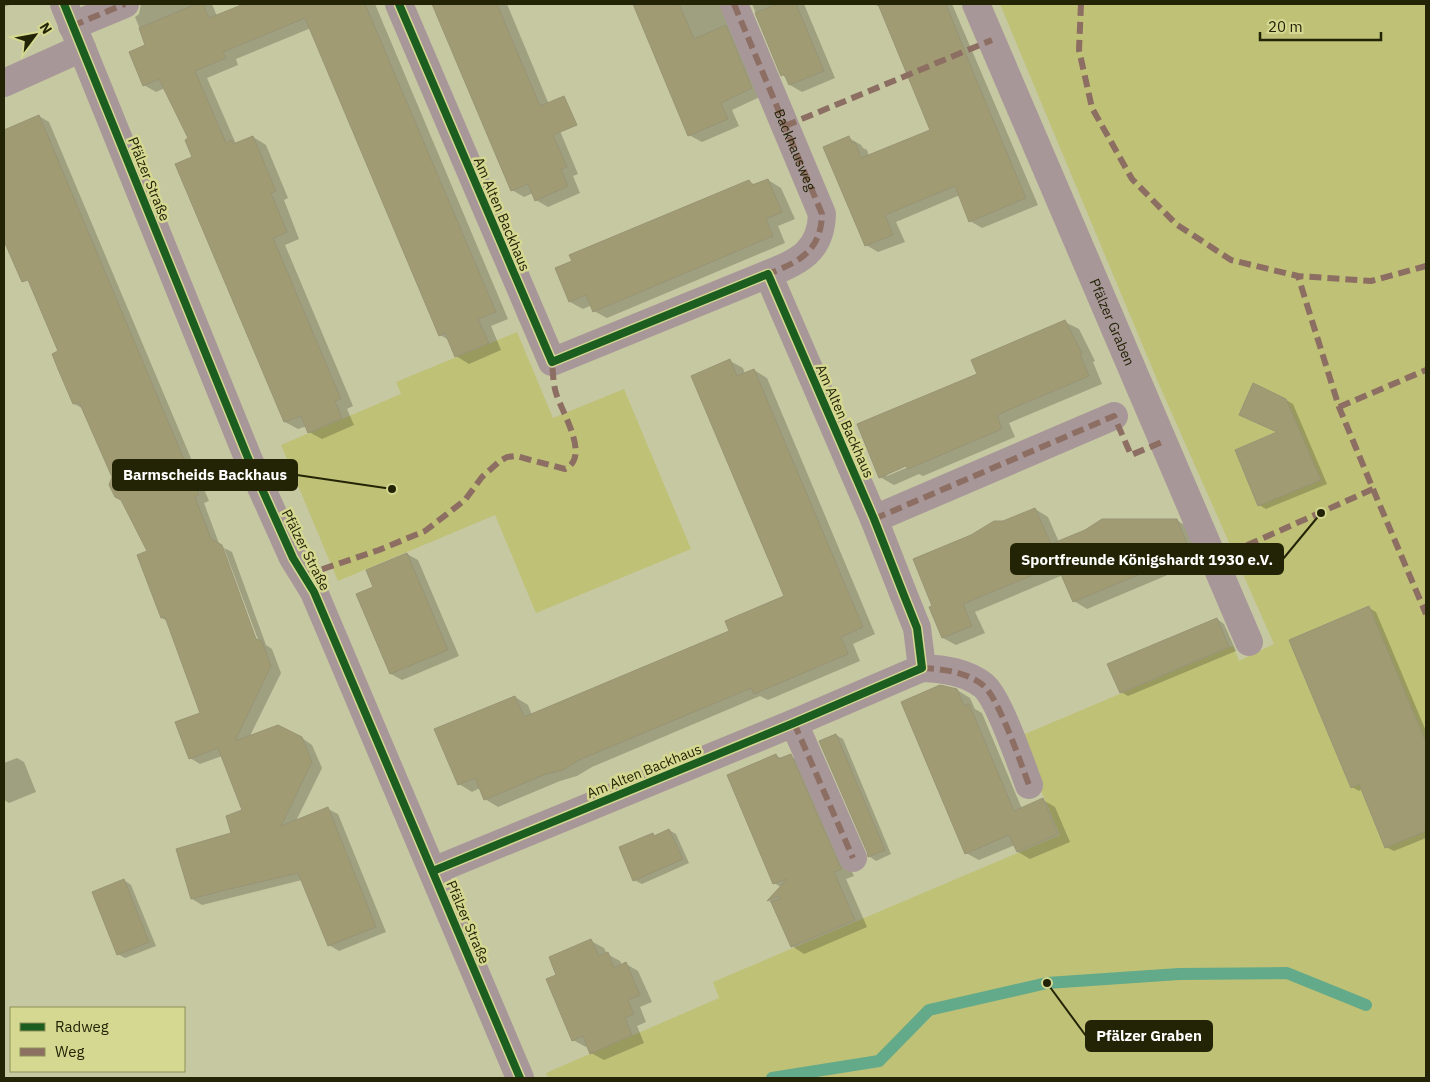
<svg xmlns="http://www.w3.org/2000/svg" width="1430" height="1082" font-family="'IBM Plex Sans',sans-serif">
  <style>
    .green { fill: #bfc176 }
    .shadow { fill: #0003; fill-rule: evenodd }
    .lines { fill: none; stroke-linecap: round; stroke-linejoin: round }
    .stream { stroke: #63aa8a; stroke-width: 12 }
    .building { fill: #a19b73; stroke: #989476 }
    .minor { stroke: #a89799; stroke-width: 28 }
    .quiet { stroke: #8d6e63; stroke-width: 6; stroke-dasharray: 12 6; stroke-linecap: butt }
    .cycleway-casing { stroke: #d5d891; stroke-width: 11 }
    .cycleway { stroke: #1b5e20; stroke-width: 8 }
    .labels { text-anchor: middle; stroke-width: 5; stroke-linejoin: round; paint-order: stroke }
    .street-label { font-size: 14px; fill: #232406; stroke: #d5d891 }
    .leader { fill: none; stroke: #232406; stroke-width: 2 }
    .callout-dot { fill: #232406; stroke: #d5d891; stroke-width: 2 }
    .callout { fill: #232406; stroke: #232406; stroke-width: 2 }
    .callout-label { font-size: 15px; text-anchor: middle; font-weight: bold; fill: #fff }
  </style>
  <rect width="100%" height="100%" fill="#c6c8a1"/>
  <g class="green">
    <path d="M1000,4H1426V1078H549L546,1073L719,998L713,982L1060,835L1018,737L1233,646L1239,661L1274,644L1158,382Z"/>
    <path d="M517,332L553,418L624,389L691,549L536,613L495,515L338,581L281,445L401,394L396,382Z"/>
  </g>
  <g class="shadow">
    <path d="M4,4H12L4,7Z"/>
    <path d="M141,4H212L217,16L247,4H375L508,319L491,326L501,350L469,364L456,356L449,340L440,335L311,28L236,59L238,65L207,78L236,144L253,137L266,145L288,198L284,200L299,239L285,245L353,406L347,409L354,425L322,439L309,432L307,426L298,429L285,422L177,164L194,158L190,139L165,88L156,92L144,85L147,46L135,17L139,14Z"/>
    <path d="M441,4H507L578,174L573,176L580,193L548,207L536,200L533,193L524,197L512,190Z"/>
    <path d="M634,4H733L764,95L732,110L739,126L702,142L689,135Z"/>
    <path d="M752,4H804L835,78L802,92L790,85L786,77L782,75Z"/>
    <path d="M873,4H952L1038,205L982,228L970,221L960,195L896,222L905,242L878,252L866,245L849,138L861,145L863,148L867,150L869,156L932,130L880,6H878Z"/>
    <path d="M39,116L49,122L209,501L204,503L257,646L260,645L224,548L232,552L266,645L272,649L281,673L250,736L302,738L312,745L322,768L296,821L328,809L338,814L386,932L339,951L329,945L302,880L202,905L192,899L232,834L243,811L222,756L200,764L190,758L202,714L167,621L162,618L148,552L84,409L74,404L60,351L4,218V168L14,164L4,139V131Z"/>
    <path d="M768,180L781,188L795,219L778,226L785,243L607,318L594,311L592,305L583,309L570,302L749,181L755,185Z"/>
    <path d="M1065,322L1079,329L1095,361L1093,362L1102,384L1009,423L1015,437L923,476L919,474L894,485L880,477L978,375ZM912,463L913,465L887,476V473Z"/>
    <path d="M730,361L743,368L745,374L754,370L767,378L875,634L853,644L860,661L768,700L760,696L592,767L577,776L560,781L498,807L485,799L480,788L472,792L459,784L515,697L528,705L532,715L731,632L786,597Z"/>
    <path d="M1286,400L1293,404L1327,484L1266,509L1259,505L1279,433Z"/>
    <path d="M1035,509L1048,517L1059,542L1176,520L1190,528L1203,560L1087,609L1074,601L1063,575L975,612L985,633L956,645L943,638L934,606L1003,522Z"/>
    <path d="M407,554L418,560L459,656L402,680L391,674L358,594L375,587Z"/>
    <path d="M1369,608L1376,612L1426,731V838L1394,851L1386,847L1362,789L1359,791L1352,787Z"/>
    <path d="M1217,619L1224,624L1236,651L1128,696L1121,692Z"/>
    <path d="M957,690L970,698L975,709L982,713L1022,809L1043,800L1055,807L1070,842L1030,859L1018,852L1015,845L979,860L966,853Z"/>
    <path d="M836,735L843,739L891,854L876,861L869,856Z"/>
    <path d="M776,755L782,759L790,756L803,763L854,876L846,879L867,927L804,954L792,946L773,904L769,901L781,887L774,883Z"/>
    <path d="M17,758L24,762L36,792L9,803L4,800V763Z"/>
    <path d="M669,830L676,834L689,863L642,884L634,880L653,834L656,836Z"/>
    <path d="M124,880L131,885L156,946L125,958L118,954Z"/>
    <path d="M591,941L604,948L607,954L620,961L622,965L626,964L638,971L652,1002L640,1007L646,1022L637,1026L644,1043L604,1060L591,1053L588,1046L586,1047L573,1040L558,975Z"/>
  </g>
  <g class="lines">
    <path class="stream" d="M772,1078L879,1061L929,1010L1047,983L1179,974L1287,973L1366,1005"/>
  </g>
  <g class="building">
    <path d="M196,4H203L209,18L244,4H365L496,312L478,319L489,343L455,357L445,333L439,336L305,18L223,52L226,58L195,71L226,143L232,140L233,144L253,136L276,191L271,193L287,232L273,238L341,399L335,401L342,418L308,433L301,416L284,422L175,164L192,157L185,140L188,138L159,79L143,86L129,52L145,45L139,28Z"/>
    <path d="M432,4H497L540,106L564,96L577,125L553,135L567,167L561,169L568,186L535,201L528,184L511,191Z"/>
    <path d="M633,4H679L694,39L726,25L752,88L721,103L728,119L688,136Z"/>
    <path d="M777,4H796L824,71L789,85L784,74L781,76L755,13Z"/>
    <path d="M878,4H946L973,72L1026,198L969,222L955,186L885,215L893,235L865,246L823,147L849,136L852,143L855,142L861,158L930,130Z"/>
    <path d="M39,115L199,495L195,497L211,539L222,545L256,639L262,641L271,666L235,741L278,725L302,737L312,762L281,826L328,807L376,927L328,946L298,873L225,890L191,899L176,849L231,833L226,816L242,810L218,748L189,759L175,722L200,713L165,617L161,618L137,555L147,551L121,500L115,497L109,485L112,477L79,402L73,404L58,369L52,354L58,351L28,280L22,282L4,241V130Z"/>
    <path d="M768,179L782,212L766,219L773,236L593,312L586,295L569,302L555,268L572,261L569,255L749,180L752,185Z"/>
    <path d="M1065,320L1082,353L1080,354L1089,376L997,415L1002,429L908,469L906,466L879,478L857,424L977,374L971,360Z"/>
    <path d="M730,359L737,376L754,369L863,627L841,637L848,654L754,694L751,688L579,760L563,770L546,774L484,800L475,778L458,785L434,729L515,696L524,717L729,631L725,621L784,596L691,376Z"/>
    <path d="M1253,383L1286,399L1321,480L1258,506L1235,450L1277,432L1239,415Z"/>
    <path d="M1035,508L1051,544L1085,530L1102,519H1177L1191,553L1073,602L1057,565L963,604L972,626L942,638L929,607L932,606L913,559L971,535L994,521H1003Z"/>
    <path d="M407,553L448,650L390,674L356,594L373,587L366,570Z"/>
    <path d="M1369,606L1426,742V831L1385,848L1359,784L1351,788L1289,640Z"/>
    <path d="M1217,618L1229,647L1120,693L1107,664Z"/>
    <path d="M940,685L957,689L964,706L969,704L1014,811L1043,798L1058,834L1017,852L1009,835L965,854L901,702Z"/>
    <path d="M836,734L885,850L868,857L867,852L819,741Z"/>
    <path d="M776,754L778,759L791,754L839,864L842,869L834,872L855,920L791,947L771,902L780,899L778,896L767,901L787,879L773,884L727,775Z"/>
    <path d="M669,829L683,859L633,881L619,847L653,833L654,836Z"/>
    <path d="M124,879L149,942L117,955L92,892Z"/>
    <path d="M591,939L599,956L608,952L614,968L626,962L640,995L628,1000L634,1014L625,1018L632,1035L590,1054L583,1036L572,1041L546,979L556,975L549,957Z"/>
  </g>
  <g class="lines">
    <g class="minor">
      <path d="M64,4L248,458L293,558L314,592L520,1078"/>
      <path d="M399,4L552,362L768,274L874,519L903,593L917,628L922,668L794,723L433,871"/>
      <path d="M734,4L822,214C821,251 799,262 768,274"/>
      <path id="s1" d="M976,4L1249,642"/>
      <path d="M72,26L125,4"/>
      <path d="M4,83L82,48"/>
      <path d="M874,519L1114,416"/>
      <path d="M922,668C944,669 967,672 984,686C999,699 1021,764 1029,785"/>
      <path d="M794,723L853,858"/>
    </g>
    <g class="quiet">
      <path id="s2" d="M734,4L822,214C821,251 799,262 768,274"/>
      <path d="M1081,4L1079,50L1092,108L1132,179L1176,224L1231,260L1298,276L1371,281L1426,266"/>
      <path d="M72,26L125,4"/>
      <path d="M785,126L992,40"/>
      <path d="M1339,407L1426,370"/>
      <path d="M1373,489L1426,614"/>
      <path d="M874,519L1114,416L1131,455L1162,442"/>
      <path d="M1214,560L1373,489L1339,407L1298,276"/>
      <path d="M305,575L379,550L425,531L465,500L482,477L500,461L507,457L516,456L565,469C591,457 562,413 556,393C553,383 553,372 552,362"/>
      <path d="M922,668C944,669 967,672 984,686C999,699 1021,764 1029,785"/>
      <path d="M794,723L853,858"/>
    </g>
    <g class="cycleway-casing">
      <g id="cycleway">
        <path d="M64,4L248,458L293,558L314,592L520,1078"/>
        <path d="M399,4L552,362L768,274L874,519L903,593L917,628L922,668L794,723L433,871"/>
      </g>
    </g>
    <use href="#cycleway" class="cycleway"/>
  </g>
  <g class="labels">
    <g class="street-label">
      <text dy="5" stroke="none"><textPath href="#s2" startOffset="158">Backhausweg</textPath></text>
      <text transform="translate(149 179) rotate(68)" y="5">Pfälzer Straße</text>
      <text transform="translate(502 214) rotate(67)" y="5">Am Alten Backhaus</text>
      <text dy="5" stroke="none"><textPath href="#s1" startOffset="346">Pfälzer Graben</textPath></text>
      <text transform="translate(845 421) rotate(66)" y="5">Am Alten Backhaus</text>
      <text transform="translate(306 550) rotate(63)" y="5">Pfälzer Straße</text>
      <text transform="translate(644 771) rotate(-22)" y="5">Am Alten Backhaus</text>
      <text transform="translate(468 922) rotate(67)" y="5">Pfälzer Straße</text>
    </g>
  </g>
  <path class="leader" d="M392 489L297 475M1321 513L1283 559M1047 983L1086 1036"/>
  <g class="callout-dot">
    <circle cx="392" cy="489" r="5"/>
    <circle cx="1321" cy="513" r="5"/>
    <circle cx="1047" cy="983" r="5"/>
  </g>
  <g class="callout">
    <rect x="113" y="460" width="184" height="30" rx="5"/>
    <rect x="1011" y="544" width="272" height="30" rx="5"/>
    <rect x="1086" y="1021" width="126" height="30" rx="5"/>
  </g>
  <g class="callout-label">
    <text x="205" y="480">Barmscheids Backhaus</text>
    <text x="1147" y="565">Sportfreunde Königshardt 1930 e.V.</text>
    <text x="1149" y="1041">Pfälzer Graben</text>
  </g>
  <rect width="1430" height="1082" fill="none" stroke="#232406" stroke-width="10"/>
  <rect x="10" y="1007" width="175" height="65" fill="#d5d891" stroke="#8e9059"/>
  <rect x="20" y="1023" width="25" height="8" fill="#1b5e20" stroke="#8e9059"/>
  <text x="55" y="1032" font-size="15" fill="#232406">Radweg</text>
  <rect x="20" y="1048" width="25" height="8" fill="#8d6e63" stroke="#8e9059"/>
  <text x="55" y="1057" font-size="15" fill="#232406">Weg</text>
  <g transform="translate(35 35) rotate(58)" stroke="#d5d891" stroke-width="4" paint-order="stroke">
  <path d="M0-4L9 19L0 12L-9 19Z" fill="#232406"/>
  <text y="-8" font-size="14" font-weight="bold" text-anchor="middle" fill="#232406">N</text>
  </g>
  <path d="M1260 32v8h121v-8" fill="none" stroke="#232406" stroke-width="2.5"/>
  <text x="1268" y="32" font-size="15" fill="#232406" stroke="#d5d891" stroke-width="4" paint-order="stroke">20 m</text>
</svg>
